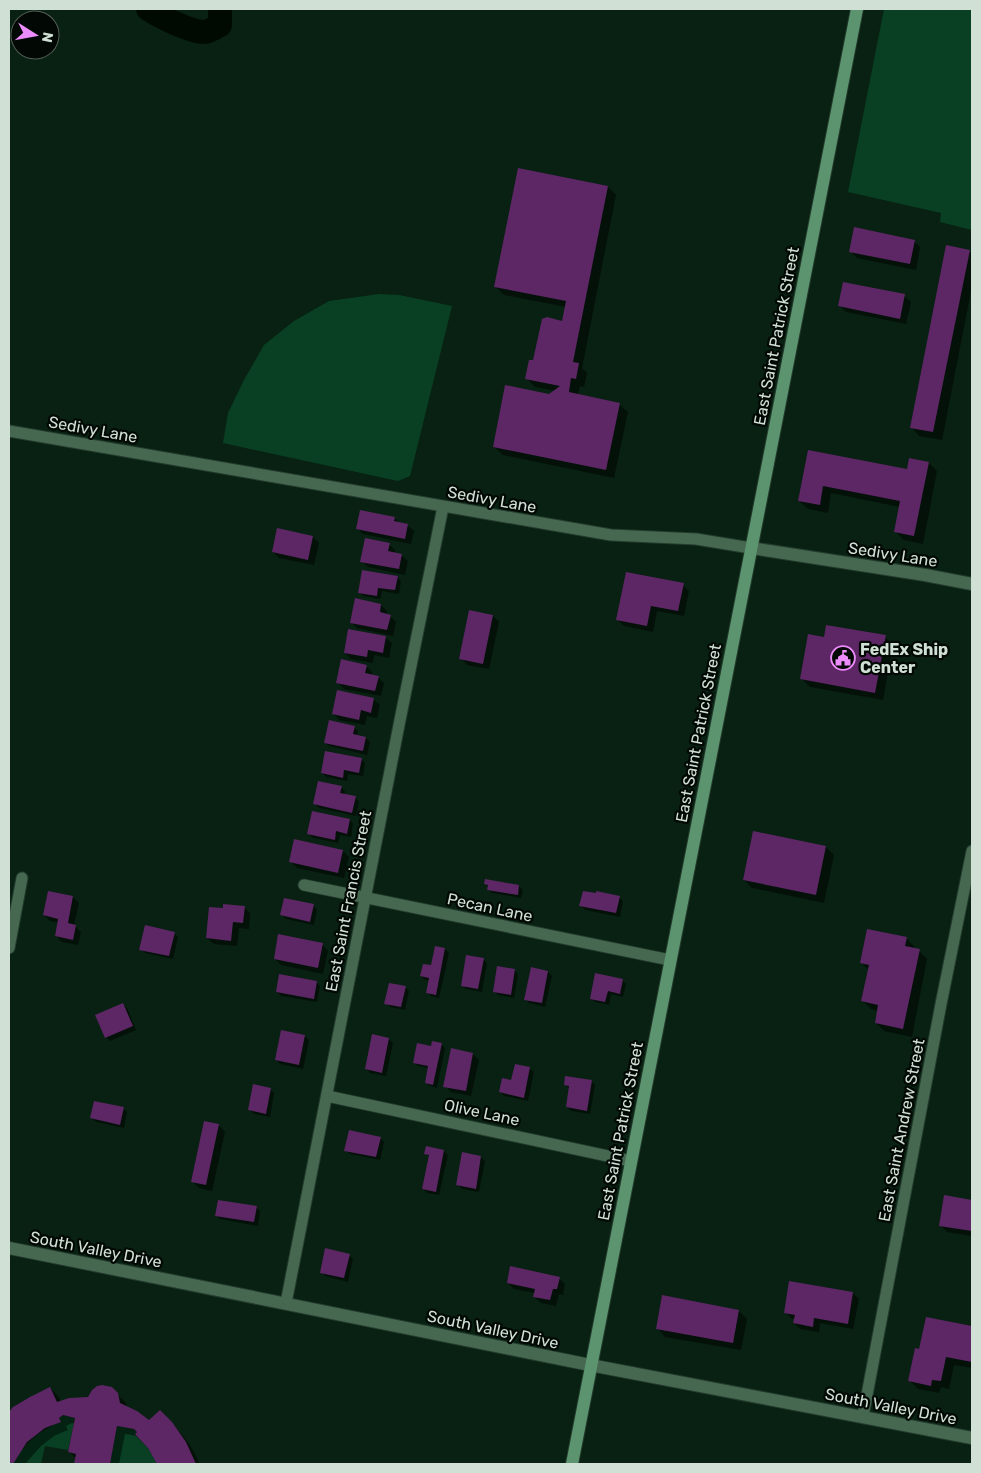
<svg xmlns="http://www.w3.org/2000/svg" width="981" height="1473" font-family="Rubik,sans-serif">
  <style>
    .green { fill: #094023 }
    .shadow { fill: #0007 }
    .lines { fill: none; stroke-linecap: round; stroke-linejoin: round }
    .river { stroke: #000a01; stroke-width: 24 }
    .building { fill: #5d2665 }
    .minor-casing { stroke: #243c2d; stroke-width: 13 }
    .tertiary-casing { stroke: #243c2d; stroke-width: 14 }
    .secondary-casing { stroke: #243c2d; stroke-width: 14 }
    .minor { stroke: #466851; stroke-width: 11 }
    .tertiary { stroke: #466851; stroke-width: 12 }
    .secondary { stroke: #5d9470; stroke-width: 12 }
    .labels { text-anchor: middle; stroke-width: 4.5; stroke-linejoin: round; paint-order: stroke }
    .street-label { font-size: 16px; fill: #d1e0d5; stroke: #020803 }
    .poi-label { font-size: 16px; font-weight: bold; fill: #d1e0d5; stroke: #020803; text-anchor: start }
  </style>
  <rect width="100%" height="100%" fill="#082112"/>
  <g class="green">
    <path d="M884,9H972V230L940,222L941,213L848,192Z"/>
    <path d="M379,294L399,295L452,306L410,476L398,481L223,443L228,413L244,380L264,345L294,321L329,301Z"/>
    <path d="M63,1415L75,1418L68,1450L45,1446L41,1464H13C24,1443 39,1431 60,1422L59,1418Z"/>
    <path d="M117,1426L134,1429L137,1432L135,1435L148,1448L157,1464H110Z"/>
  </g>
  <g class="shadow">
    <path d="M608,187L616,195L582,368L587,373L584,387L580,386L578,395L619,404L628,412L614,478L503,455L494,447L556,391L535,387L526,378L534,362L563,322L566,307L504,295L495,286Z"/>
    <path d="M914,241L920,247L916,270L857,258L851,252Z"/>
    <path d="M969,251L972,254V286L942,440L919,436L911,427Z"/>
    <path d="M904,296L911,302L906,324L846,312L840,306Z"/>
    <path d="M809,451L907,471L929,463L937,471L923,544L904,540L895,531L900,507L831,493L828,513L808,509L799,501Z"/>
    <path d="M394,518L400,523L407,525L414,531L411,544L363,534L357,528Z"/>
    <path d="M313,537L319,543L314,565L279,558L273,552Z"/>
    <path d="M389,544L395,550V554L401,555L408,561L405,575L368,567L362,561Z"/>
    <path d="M397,577L401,581L399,594L382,591L380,599L363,596L359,592Z"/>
    <path d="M683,585L689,591L684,616L657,611L653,632L624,626L618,620Z"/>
    <path d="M381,605L387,611L386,615L390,616L396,622L393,636L357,628L351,622Z"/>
    <path d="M493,616L499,622L489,669L467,665L461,658Z"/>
    <path d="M385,637L392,643L389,658L374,655L373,663L351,659L345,653Z"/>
    <path d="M885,637L893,645L883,700L810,687L801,678L825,638Z"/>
    <path d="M366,666L372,672V675L378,677L384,683L381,696L344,689L338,682Z"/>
    <path d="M373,699L380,705L377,718L367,716L365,725L339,720L333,713Z"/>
    <path d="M354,727L358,731L357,736L366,738L370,742L367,755L329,746L325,742Z"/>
    <path d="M361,759L365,763L363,776L348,774L347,781L326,777L322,773Z"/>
    <path d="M341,787L345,791L344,795L355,798L359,801L356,816L319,808L315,804Z"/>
    <path d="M350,820L353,824L351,837L340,835L338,843L313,838L309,834Z"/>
    <path d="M826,847L834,855L824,903L752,888L744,880Z"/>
    <path d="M343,851L349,857L344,878L297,868L291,862Z"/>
    <path d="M485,883L519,886L523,890L521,898L492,893Z"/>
    <path d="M73,897L79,903L74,925L81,932L78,945L62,942L56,936L59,923L50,921L44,915Z"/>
    <path d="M619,897L623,901L620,917L585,910L581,906Z"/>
    <path d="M313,906L317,909L314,925L286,919L282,915Z"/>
    <path d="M244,907L250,913L249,929L239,928L237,946L214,944L207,938L224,909Z"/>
    <path d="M174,933L178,937L173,959L145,953L141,949Z"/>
    <path d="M906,938L914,946V949L919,951L927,959L912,1037L884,1031L876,1023L878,1011L871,1009L863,1001L869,970L861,963Z"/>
    <path d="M322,944L328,951L323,974L281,965L275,959Z"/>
    <path d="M445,949L449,953L439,998L431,996L427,992L430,980H425L421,976L432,967Z"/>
    <path d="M483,959L487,963L482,992L466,989L462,985Z"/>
    <path d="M532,969L548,972L552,976L545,1007L529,1003L525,999Z"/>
    <path d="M514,970L518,974L514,998L498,995L494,991Z"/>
    <path d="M622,980L626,984L623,997L611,994L609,1005L595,1002L591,998Z"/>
    <path d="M316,982L320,986L317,1002L281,996L277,992Z"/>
    <path d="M405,987L409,991L405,1010L390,1007L386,1003Z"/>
    <path d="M123,1004L127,1008L136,1030L110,1041L106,1037Z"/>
    <path d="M282,1032L305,1036L309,1040L303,1069L280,1064L276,1060Z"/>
    <path d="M373,1036L389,1039L393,1043L386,1076L370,1073L367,1069Z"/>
    <path d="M441,1044L445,1048L437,1088L430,1086L426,1083L429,1068L418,1066L414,1062L432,1047Z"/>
    <path d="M473,1054L479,1060L471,1096L451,1092L445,1086Z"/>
    <path d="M516,1066L530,1069L534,1072L528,1101L504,1096L500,1092L512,1081Z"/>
    <path d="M591,1081L595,1085L590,1114L571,1111L567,1107L570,1089L565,1084Z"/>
    <path d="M270,1089L274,1093L270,1117L254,1114L250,1110Z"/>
    <path d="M123,1108L127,1112L124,1128L96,1122L92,1118Z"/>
    <path d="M219,1125L225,1132L212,1191L199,1188L193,1182Z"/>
    <path d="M380,1138L384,1142L380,1160L350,1154L346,1150Z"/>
    <path d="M444,1151L448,1155L439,1195L427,1193L423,1189L430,1158L426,1153Z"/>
    <path d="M463,1154L481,1157L485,1161L479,1192L462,1189L458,1185Z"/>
    <path d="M945,1197L972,1201V1236L947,1232L941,1226Z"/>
    <path d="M256,1207L260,1211L258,1226L220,1219L216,1215Z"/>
    <path d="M349,1255L353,1259L348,1282L325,1276L321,1272Z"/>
    <path d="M559,1278L565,1284L563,1295L559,1294L556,1306L541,1303L534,1296L535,1293L514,1289L508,1283Z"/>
    <path d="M853,1293L859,1299L853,1329L820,1323L819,1332L800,1329L794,1323L795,1319L791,1318L785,1312Z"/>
    <path d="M663,1297L739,1311L747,1319L741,1350L665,1337L657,1328Z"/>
    <path d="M927,1318L972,1327V1368L954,1365L949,1389L941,1387L939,1393L918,1389L910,1381L920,1350Z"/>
    <path d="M50,1388L59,1397L61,1402L88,1398L111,1388L126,1403L127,1408L149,1422L174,1425L190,1445L200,1464H159L149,1448L138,1436L125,1434L119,1464H75L76,1459L69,1451L75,1424L72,1423L66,1426L68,1430L54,1436L41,1446L25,1464H9V1413L14,1408Z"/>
  </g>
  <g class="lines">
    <path class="river" d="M148,9C158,16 193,33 205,32C210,31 216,27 220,25V9"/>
  </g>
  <g class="building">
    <path d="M518,168L608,186L573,362L579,363L576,379L571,378L569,392L620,403L606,470L493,447L505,385L549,394L560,386L525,379L529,360H533L542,319L547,317L562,321L566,301L494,287Z"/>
    <path d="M854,227L915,240L910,264L849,252Z"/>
    <path d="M946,245L970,250L933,432L910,428Z"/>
    <path d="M843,282L905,294L900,319L838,306Z"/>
    <path d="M808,450L907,469L909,458L929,462L914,536L894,532L900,501L823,486L820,505L798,501Z"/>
    <path d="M360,510L395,517L394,521L408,524L405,539L356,529Z"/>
    <path d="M277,528L313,536L308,560L272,552Z"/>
    <path d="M365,538L390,543L388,551L402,554L399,569L360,562Z"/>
    <path d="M362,570L398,576L395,590L378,588L377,596L358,593Z"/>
    <path d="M626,572L684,583L678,611L651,606L647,626L616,620Z"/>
    <path d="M355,598L381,604L380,612L391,615L387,630L350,623Z"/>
    <path d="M469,610L493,615L483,664L459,659Z"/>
    <path d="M826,625L886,635L875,693L800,679L808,634L824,637Z"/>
    <path d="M348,629L386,636L383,653L368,650L367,657L344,653Z"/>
    <path d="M341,659L367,665L365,673L379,676L375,691L336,683Z"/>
    <path d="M337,690L374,698L371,713L361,710L359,720L332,714Z"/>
    <path d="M329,720L355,726L353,734L366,737L363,751L324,743Z"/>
    <path d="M325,751L362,758L359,773L344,770L343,778L321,773Z"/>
    <path d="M318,781L342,786L340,793L356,796L352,813L313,804Z"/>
    <path d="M312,811L350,819L347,834L336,831L335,840L307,834Z"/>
    <path d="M753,831L826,846L816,895L743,880Z"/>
    <path d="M294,839L343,850L338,873L289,862Z"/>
    <path d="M485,879L519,885L518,895L487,890L488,885L484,884Z"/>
    <path d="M48,891L73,896L68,923L76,925L73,940L55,936L58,919L43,915Z"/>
    <path d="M583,891L596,893V891L620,896L616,913L579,906Z"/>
    <path d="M284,898L314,904L310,922L280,915Z"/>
    <path d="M223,904L245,906L243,923L233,922L231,941L206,938L209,907L223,908Z"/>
    <path d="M145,925L175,932L169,956L139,950Z"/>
    <path d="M867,929L907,937L905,946L920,949L903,1029L875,1023L878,1005L861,1001L869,965L860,963Z"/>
    <path d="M278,934L323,943L318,968L274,959Z"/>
    <path d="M435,946L445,948L436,995L426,993L429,978L420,976L423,964L431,965Z"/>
    <path d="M466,955L484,958L478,989L461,986Z"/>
    <path d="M497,966L515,969L511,995L493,992Z"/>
    <path d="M531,967L548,971L542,1003L524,1000Z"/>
    <path d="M595,973L623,979L620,994L608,991L605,1002L590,999Z"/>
    <path d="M279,974L317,981L314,999L276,992Z"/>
    <path d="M389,983L406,986L401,1007L384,1004Z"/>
    <path d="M123,1003L133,1026L105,1038L95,1015Z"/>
    <path d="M281,1030L305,1035L299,1065L275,1060Z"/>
    <path d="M372,1034L389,1038L382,1073L365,1069Z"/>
    <path d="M432,1041L442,1043L433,1085L425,1083L428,1066L413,1063L417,1043L431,1046Z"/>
    <path d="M451,1048L473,1053L466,1091L443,1087Z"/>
    <path d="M515,1064L530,1067L524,1098L499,1092L502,1078L511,1080Z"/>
    <path d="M565,1076L592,1080L587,1111L566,1107L569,1086L564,1085Z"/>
    <path d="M253,1084L271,1088L266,1114L248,1110Z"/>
    <path d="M94,1101L124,1107L120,1125L90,1118Z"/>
    <path d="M204,1121L219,1124L206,1185L191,1182Z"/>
    <path d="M349,1130L381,1137L376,1157L344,1151Z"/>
    <path d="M426,1146L444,1150L436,1192L422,1189L429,1155L424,1154Z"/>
    <path d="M462,1152L481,1156L476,1189L456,1185Z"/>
    <path d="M944,1195L972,1200V1231L939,1226Z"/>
    <path d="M218,1200L257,1206L254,1222L215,1216Z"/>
    <path d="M325,1248L350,1254L344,1278L320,1273Z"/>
    <path d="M510,1266L560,1277L557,1289H553L550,1300L533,1297L535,1289L507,1283Z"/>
    <path d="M789,1281L853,1292L848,1324L814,1318L813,1327L793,1323L795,1315L784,1313Z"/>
    <path d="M662,1295L739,1310L733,1343L656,1329Z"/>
    <path d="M926,1317L972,1326V1362L946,1357L941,1381L932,1380L931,1386L908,1381L915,1348L919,1349Z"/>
    <path d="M102,1385L112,1387L118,1393L120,1403L137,1411L149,1420L160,1410L172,1422L186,1442L196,1464H157L148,1448L135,1434L137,1432L134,1429L117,1426L110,1464H74L76,1454L68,1452L75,1418L63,1415L59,1418L61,1422L45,1428L27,1442L13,1464H9V1412L13,1407L30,1397L50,1387L57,1402L69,1398L88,1397L92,1390L97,1386Z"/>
  </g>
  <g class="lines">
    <g class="minor-casing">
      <g id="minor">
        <path d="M9,431L611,535L696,539L751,548"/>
        <path d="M304,885L670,960"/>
        <path d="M9,948L22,878"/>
        <path d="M327,1096L631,1161"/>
        <path d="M286,1303L400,720L443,507"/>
        <path d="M863,1416L941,1004L972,851"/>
      </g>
    </g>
    <g class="tertiary-casing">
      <g id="tertiary">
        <path d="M751,548L925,575L972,584"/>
        <path d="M9,1248L590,1365L972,1438"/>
      </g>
    </g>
    <g class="secondary-casing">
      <path id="secondary" d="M572,1464L857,9"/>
    </g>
    <use href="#minor" class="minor"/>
    <use href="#tertiary" class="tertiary"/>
    <use href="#secondary" class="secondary"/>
  </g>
  <defs>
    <g id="civic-ring" transform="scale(1.25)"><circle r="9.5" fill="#020803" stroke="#ec8cfa" stroke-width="1.5"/><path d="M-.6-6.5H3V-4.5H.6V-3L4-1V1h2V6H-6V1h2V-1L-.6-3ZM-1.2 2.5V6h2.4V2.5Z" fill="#ec8cfa"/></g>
  </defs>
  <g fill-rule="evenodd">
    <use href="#civic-ring" x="843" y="658"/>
  </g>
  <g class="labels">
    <g class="street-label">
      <text transform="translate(776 336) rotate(-79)" y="6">East Saint Patrick Street</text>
      <text transform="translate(93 429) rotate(10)" y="6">Sedivy Lane</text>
      <text transform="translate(492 499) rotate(10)" y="6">Sedivy Lane</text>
      <text transform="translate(893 554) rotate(9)" y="6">Sedivy Lane</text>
      <text transform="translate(698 733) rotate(-79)" y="6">East Saint Patrick Street</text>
      <text transform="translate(348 901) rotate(-79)" y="6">East Saint Francis Street</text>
      <text transform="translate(490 907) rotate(12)" y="6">Pecan Lane</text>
      <text transform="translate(482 1112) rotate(12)" y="6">Olive Lane</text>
      <text transform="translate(901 1130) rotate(-79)" y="6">East Saint Andrew Street</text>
      <text transform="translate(620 1131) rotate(-79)" y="6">East Saint Patrick Street</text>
      <text transform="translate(96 1249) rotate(11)" y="6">South Valley Drive</text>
      <text transform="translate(493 1329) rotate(12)" y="6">South Valley Drive</text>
      <text transform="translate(891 1406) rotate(11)" y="6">South Valley Drive</text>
    </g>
    <g class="poi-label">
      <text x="860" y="655">FedEx Ship<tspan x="860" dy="18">Center</tspan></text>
    </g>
  </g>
  <rect width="981" height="1473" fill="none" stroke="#d1e0d5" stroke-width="20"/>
  <g transform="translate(35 35) rotate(101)"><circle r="24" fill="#020803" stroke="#555e57"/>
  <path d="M0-4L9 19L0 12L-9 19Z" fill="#ec8cfa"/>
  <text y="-8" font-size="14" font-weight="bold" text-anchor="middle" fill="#d1e0d5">N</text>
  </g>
</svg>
